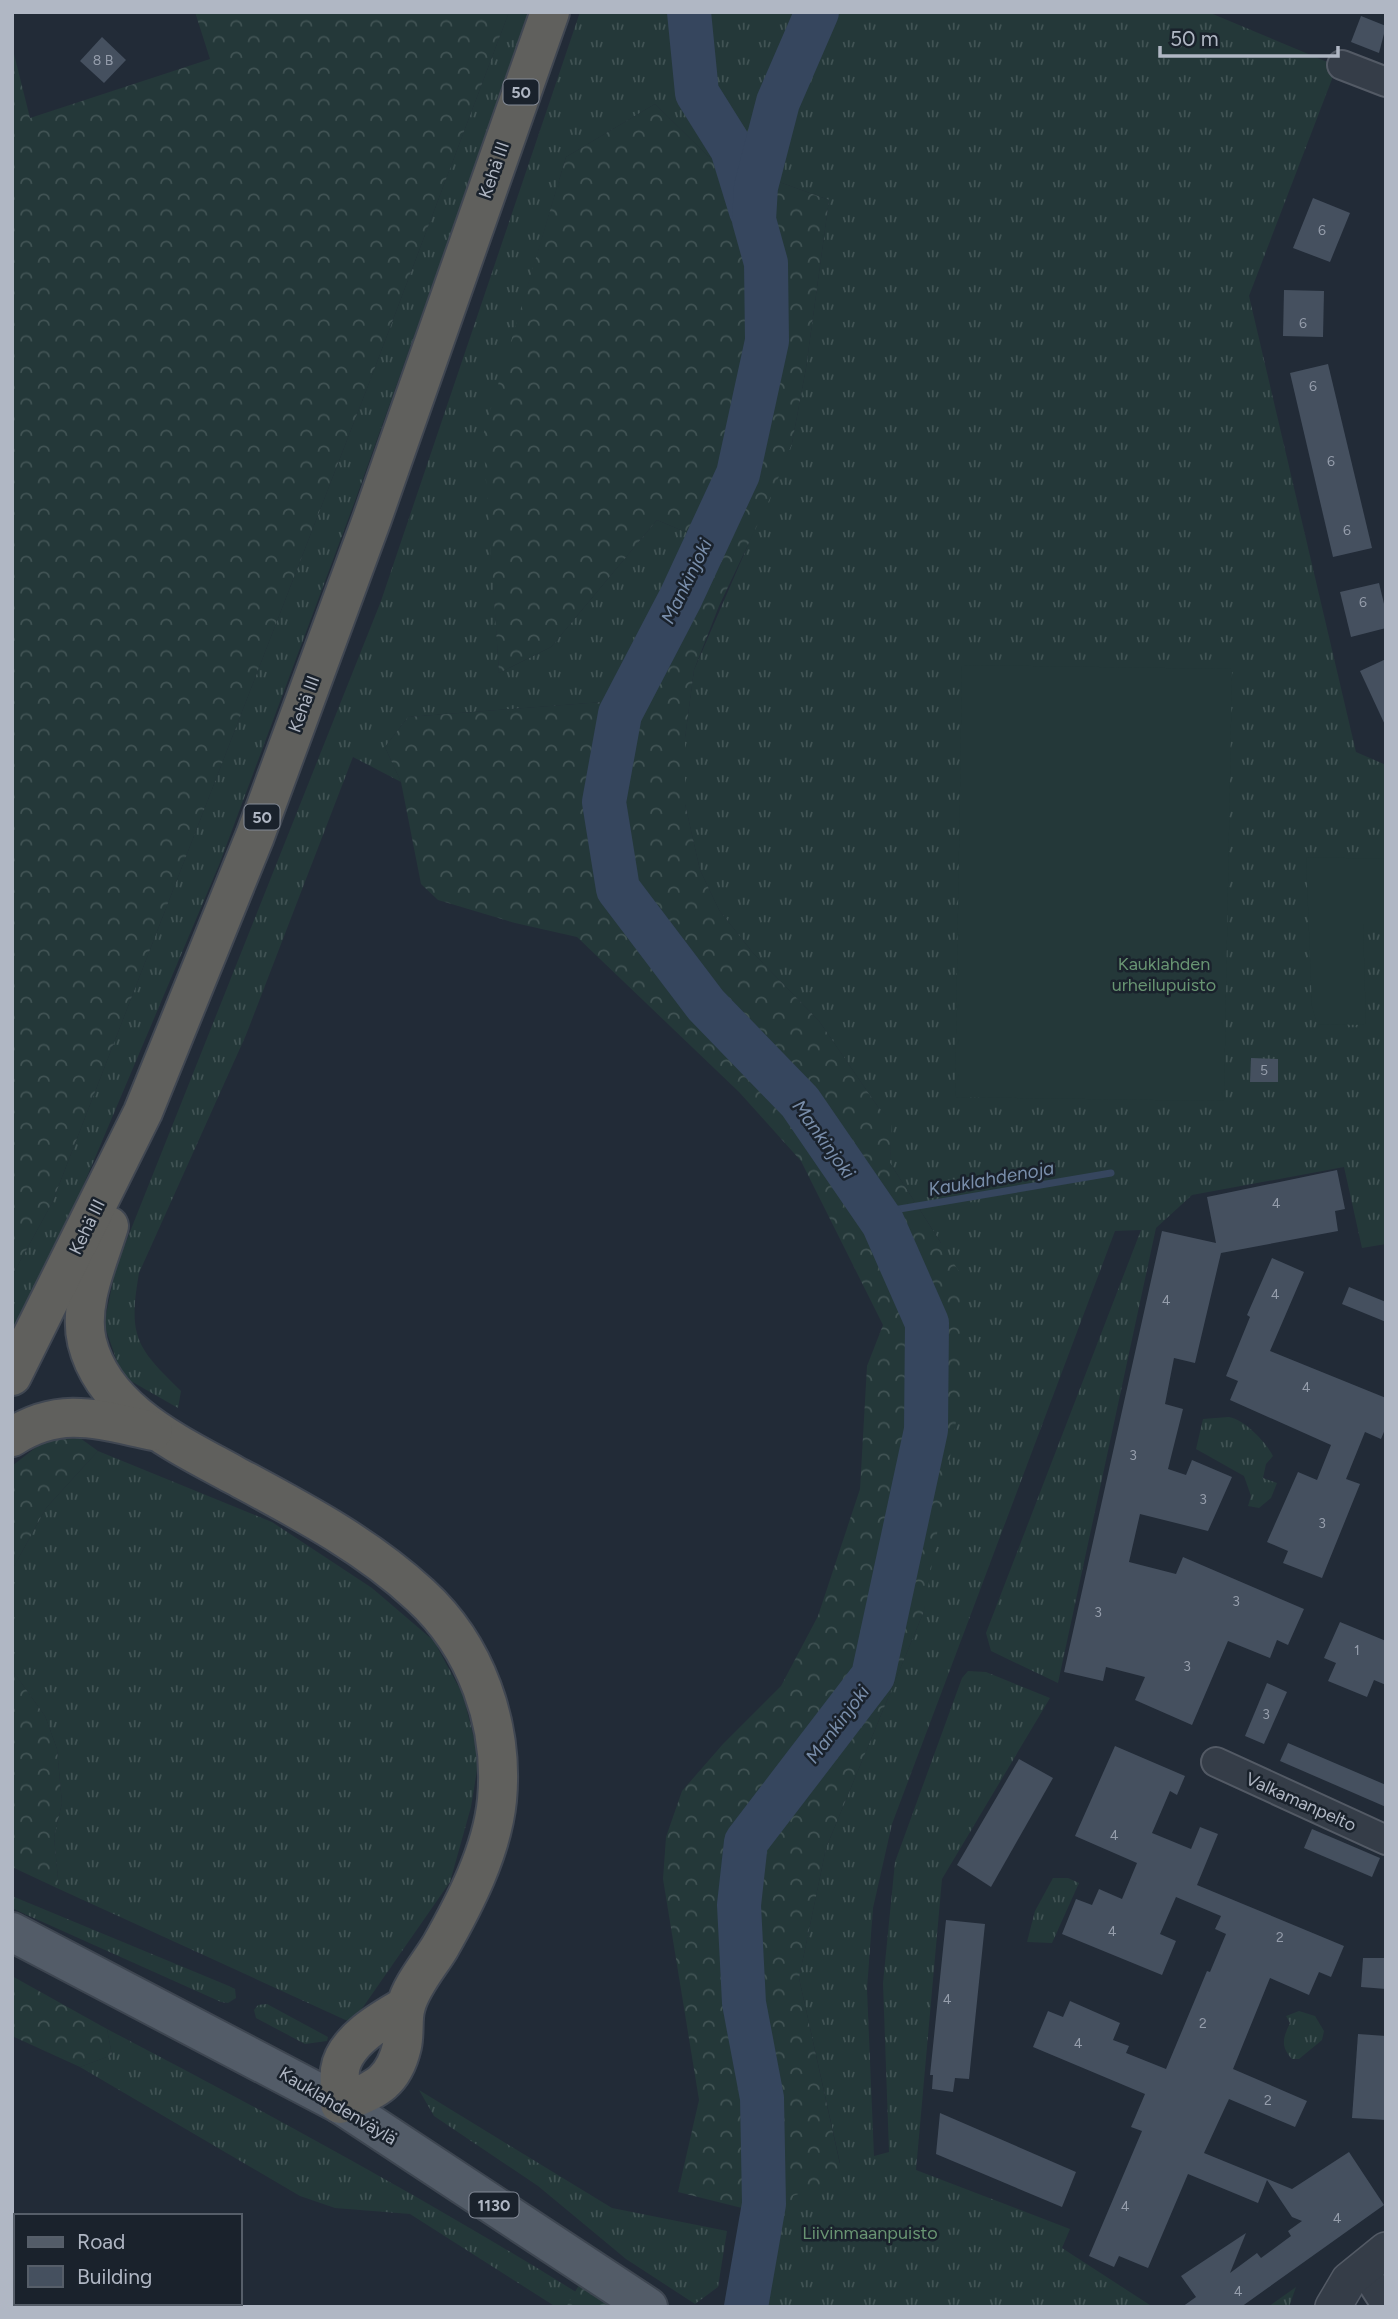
<svg xmlns="http://www.w3.org/2000/svg" width="1398" height="2319" font-family="Figtree,sans-serif">
  <style>
    .grass { fill: url(#grass-tufts) }
    .forest { fill: url(#forest-crowns) }
    .garden { fill: #243839 }
    .lines { fill: none; stroke-linecap: round; stroke-linejoin: round }
    .stream { stroke: #36465e; stroke-width: 7 }
    .river { stroke: #36465e; stroke-width: 44 }
    .building { fill: #45505f }
    .minor-casing { stroke: #535a65; stroke-width: 32 }
    .tertiary-casing { stroke: #535a65; stroke-width: 38 }
    .primary-casing { stroke: #3e4651; stroke-width: 42 }
    .trunk-casing { stroke: #404752; stroke-width: 42 }
    .minor { stroke: #353d48; stroke-width: 28 }
    .tertiary { stroke: #353d48; stroke-width: 35 }
    .primary { stroke: #535c68; stroke-width: 38 }
    .trunk { stroke: #60605d; stroke-width: 38 }
    .labels { text-anchor: middle; stroke-width: 5; stroke-linejoin: round; paint-order: stroke }
    .number-label { font-size: 14px; fill: #959dab }
    .shield { fill: #1a222c; stroke: #838a96; stroke-width: 2 }
    .shield-label { font-size: 16px; font-weight: bold; fill: #b0b7c4 }
    .street-label { font-size: 18px; fill: #b0b7c4; stroke: #1a222c }
    .park-label { font-size: 18px; fill: #689472; stroke: #1a222c }
    .water-label { font-size: 19px; font-style: italic; fill: #798eab; stroke: #1a222c }
  </style>
  <defs>
    <pattern id="grass-tufts" width="24" height="20" patternUnits="userSpaceOnUse" patternTransform="scale(1.75)"><rect width="24" height="20" fill="#243839"/><path d="M3 7l-1-3M5 7V3M7 7l1-3M15 17l-1-3M17 17v-4M19 17l1-3" fill="none" stroke="#415354"/></pattern>
    <pattern id="forest-crowns" width="20" height="18" patternUnits="userSpaceOnUse" patternTransform="scale(1.75)"><rect width="20" height="18" fill="#243839"/><path d="M2 6a3 3 0 1 1 6 0M12 15a3 3 0 1 1 6 0" fill="none" stroke="#415354"/></pattern>
  </defs>
  <rect width="100%" height="100%" fill="#222b37"/>
  <g class="grass">
    <path d="M509,12H530L355,501L219,865L67,1224L12,1331V1276L52,1203L371,378Z"/>
    <path d="M580,12H1208L1337,66L1249,296L1356,752L1386,765V1244L1362,1248L1344,1167L1192,1195L1156,1228L1058,1683L991,1651L986,1633L1141,1230L1115,1231L892,1824L873,1908L867,1989L874,2156L889,2152L883,1983L895,1862L962,1678L968,1671L986,1672L1050,1698L942,1879L916,2170L1070,2229L1062,2248L1153,2307H755L773,2178L840,2163L799,1978L826,1848L924,1611L941,1243L890,1163L891,1120L878,1107L819,1021L753,953L719,910L700,870L685,804V738L694,670L792,443L806,368L829,200L708,156L655,104L566,157L484,435L499,673L551,647L657,520L714,544L641,699L408,717L385,747L401,782L353,757L246,1035L139,1273C128,1337 136,1347 181,1391L178,1408L122,1376L104,1324L116,1267L381,601Z"/>
    <path d="M1229,1417C1245,1420 1266,1442 1273,1456L1266,1464L1263,1478L1277,1483L1271,1498L1259,1508L1248,1506L1251,1496L1244,1476L1196,1449L1203,1419Z"/>
    <path d="M98,1451L272,1522L372,1588L434,1641L463,1695L479,1758L471,1807L450,1882L352,2023L59,1889L54,1837L62,1803L57,1749L45,1716L12,1670V1570L46,1508Z"/>
    <path d="M1053,1878H1068L1079,1883L1052,1943L1027,1942L1035,1911Z"/>
    <path d="M12,1896L229,1986L235,1989L236,1998L228,2003L221,2002L27,1915L12,1908Z"/>
    <path d="M267,2004L328,2037L327,2041L305,2044L256,2018L254,2010L258,2005Z"/>
    <path d="M1299,2011L1315,2016L1324,2031L1322,2040L1299,2059H1292C1280,2046 1283,2038 1290,2023L1286,2016Z"/>
    <path d="M107,2029C266,2112 423,2197 576,2292L566,2307H556L410,2214L335,2208L300,2196L80,2067L112,2055Z"/>
    <path d="M419,2090L612,2208L727,2231L718,2287L695,2304L626,2259L538,2186L434,2116Z"/>
    <path d="M1296,2287L1289,2307H1268Z"/>
  </g>
  <g class="forest">
    <path d="M195,12H509L371,378L52,1203L12,1276V46L30,118L210,59Z"/>
    <path d="M655,104L708,156L829,200L806,368L792,443L772,494L719,606L694,670L685,738V804L700,870L719,910L753,953L819,1021L878,1107L892,1120L890,1163L960,1273L963,1380L924,1611L826,1848L799,1978L843,2178L793,2196L794,2221L678,2192L699,2100L663,1879L666,1837L682,1791L723,1744L781,1686L818,1616L860,1489L867,1366L883,1325L801,1161L739,1092L577,937L515,923L438,900L421,884L401,782L385,747L408,717L641,699L714,544L657,520L551,647L499,673L483,435L566,157Z"/>
    <path d="M80,1438L98,1451L46,1508L12,1570V1466L44,1441Z"/>
    <path d="M12,1670L45,1716L57,1749L62,1803L54,1837L59,1889L12,1867Z"/>
    <path d="M12,1976L107,2029L112,2055L80,2067L12,2036Z"/>
    <path d="M582,2280L624,2307H566Z"/>
  </g>
  <g class="garden">
    <path d="M962,665L1232,669L1224,1101L955,1097Z"/>
    <path d="M1306,857L1386,859V924H1363L1366,1025L1317,1024L1312,1006Z"/>
  </g>
  <g class="lines">
    <path class="stream" d="M876,1213L1111,1173"/>
    <g class="river">
      <path d="M689,12L697,93L732,149L751,211"/>
      <path d="M746,2307L764,2204L762,2098L744,2003L739,1905L746,1842L873,1676L926,1430L927,1323L883,1223L800,1102L706,1005L618,889L604,802L620,714L681,597L738,474L767,341L766,263L754,220L756,187L778,102L817,12"/>
    </g>
  </g>
  <g class="building">
    <path d="M1361,16L1386,26L1379,53L1351,42Z"/>
    <path d="M102,37L126,60L104,83L80,61Z"/>
    <path d="M1313,198L1350,213L1330,262L1293,248Z"/>
    <path d="M1284,290L1324,291L1323,337L1283,336Z"/>
    <path d="M1328,364L1372,548L1333,557L1290,373Z"/>
    <path d="M1379,583L1386,612V628L1351,637L1340,592Z"/>
    <path d="M1386,659V727L1360,671Z"/>
    <path d="M1251,1058L1278,1059V1082H1250Z"/>
    <path d="M1337,1170L1345,1209L1335,1211L1338,1231L1221,1253L1195,1363L1174,1358L1165,1404L1183,1409L1168,1469L1186,1475L1192,1460L1232,1477L1208,1531L1140,1514L1129,1562L1176,1574L1183,1557L1304,1609L1288,1645L1277,1640L1270,1658L1228,1641L1192,1725L1135,1700L1145,1677L1106,1667L1103,1681L1064,1672L1162,1231L1216,1243L1207,1197Z"/>
    <path d="M1272,1258L1304,1272L1270,1351L1386,1398V1427L1381,1439L1365,1432L1346,1479L1360,1484L1322,1578L1283,1563L1288,1551L1267,1542L1298,1472L1317,1480L1331,1445L1230,1400L1238,1381L1226,1376L1250,1317L1247,1315Z"/>
    <path d="M1349,1287L1386,1302V1322L1342,1304Z"/>
    <path d="M1340,1622L1386,1641V1685L1374,1680L1367,1697L1328,1681L1336,1663L1324,1658Z"/>
    <path d="M1267,1683L1287,1692L1264,1744L1245,1736Z"/>
    <path d="M1288,1743L1386,1785V1807L1280,1761Z"/>
    <path d="M1115,1746L1185,1776L1177,1795L1170,1791L1152,1833L1191,1849L1200,1827L1218,1834L1197,1885L1344,1946L1331,1977L1319,1972L1309,1995L1270,1978L1233,2069L1307,2101L1295,2127L1229,2099L1204,2153L1292,2189L1349,2152L1384,2205L1241,2307H1182L1196,2297L1181,2276L1246,2233L1230,2273L1257,2253L1261,2258L1291,2236L1288,2231L1302,2221L1292,2217L1267,2180L1258,2203L1188,2174L1148,2268L1119,2256L1114,2267L1089,2256L1142,2131L1131,2127L1145,2094L1033,2047L1048,2011L1063,2017L1070,2001L1120,2023L1113,2040L1129,2046L1126,2053L1166,2069L1207,1971L1210,1972L1226,1934L1215,1929L1221,1916L1176,1897L1160,1934L1176,1941L1162,1975L1062,1934L1076,1899L1092,1905L1099,1889L1122,1899L1137,1863L1075,1836Z"/>
    <path d="M1019,1759L1053,1778L991,1887L957,1865Z"/>
    <path d="M1312,1829L1380,1858L1372,1877L1304,1848Z"/>
    <path d="M946,1920L985,1924L969,2079L955,2078L953,2092L932,2089L933,2075H930Z"/>
    <path d="M1363,1958H1386V1989L1361,1987Z"/>
    <path d="M1358,2034L1386,2036V2120L1352,2118Z"/>
    <path d="M940,2113L1076,2172L1062,2207L936,2154Z"/>
  </g>
  <g class="lines">
    <g class="minor-casing">
      <g id="minor">
        <path d="M1342,65L1386,82"/>
        <path d="M1216,1762L1386,1840"/>
        <path d="M1363,2269L1386,2305"/>
      </g>
    </g>
    <g class="tertiary-casing">
      <path id="tertiary" d="M1333,2307L1349,2280L1386,2250"/>
    </g>
    <g class="primary-casing">
      <path id="primary" d="M12,1932L340,2104L648,2307"/>
    </g>
    <g class="trunk-casing">
      <g id="trunk">
        <path d="M109,1226C98,1262 78,1304 87,1342C104,1411 178,1444 234,1475C299,1510 365,1544 420,1595C476,1646 504,1724 497,1800C492,1851 465,1903 440,1947C429,1965 411,1986 406,2006C402,2018 405,2033 402,2046C393,2085 373,2090 340,2104C340,2093 339,2081 340,2070C344,2041 383,2019 406,2006"/>
        <path d="M12,1376L143,1112L255,836L372,519L550,12"/>
        <path d="M12,1437C61,1405 100,1420 153,1431"/>
      </g>
    </g>
    <use href="#minor" class="minor"/>
    <use href="#tertiary" class="tertiary"/>
    <use href="#primary" class="primary"/>
    <use href="#trunk" class="trunk"/>
  </g>
  <g class="labels">
    <g class="number-label">
      <text x="103" y="65">8 B</text>
      <text x="1322" y="235">6</text>
      <text x="1303" y="328">6</text>
      <text x="1313" y="391">6</text>
      <text x="1331" y="466">6</text>
      <text x="1347" y="535">6</text>
      <text x="1363" y="607">6</text>
      <text x="1264" y="1075">5</text>
      <text x="1276" y="1208">4</text>
      <text x="1275" y="1299">4</text>
      <text x="1166" y="1305">4</text>
      <text x="1306" y="1392">4</text>
      <text x="1133" y="1460">3</text>
      <text x="1203" y="1504">3</text>
      <text x="1322" y="1528">3</text>
      <text x="1236" y="1606">3</text>
      <text x="1098" y="1617">3</text>
      <text x="1357" y="1655">1</text>
      <text x="1187" y="1671">3</text>
      <text x="1266" y="1719">3</text>
      <text x="1114" y="1840">4</text>
      <text x="1112" y="1936">4</text>
      <text x="1280" y="1942">2</text>
      <text x="947" y="2004">4</text>
      <text x="1203" y="2028">2</text>
      <text x="1078" y="2048">4</text>
      <text x="1268" y="2105">2</text>
      <text x="1125" y="2211">4</text>
      <text x="1337" y="2223">4</text>
      <text x="1238" y="2296">4</text>
    </g>
    <g class="shield">
      <rect x="503.5" y="79.5" width="35" height="25" rx="5"/>
      <rect x="244.5" y="804.5" width="35" height="25" rx="5"/>
      <rect x="469.5" y="2192.5" width="49" height="25" rx="5"/>
    </g>
    <g class="shield-label">
      <text x="521" y="98">50</text>
      <text x="262" y="823">50</text>
      <text x="494" y="2211">1130</text>
    </g>
    <g class="street-label">
      <text transform="translate(494 170) rotate(-71)" y="6">Kehä III</text>
      <text transform="translate(304 704) rotate(-70)" y="6">Kehä III</text>
      <text transform="translate(87 1227) rotate(-64)" y="6">Kehä III</text>
      <text transform="translate(1301 1802) rotate(24)" y="6">Valkamanpelto</text>
      <text transform="translate(338 2106) rotate(31)" y="6">Kauklahdenväylä</text>
    </g>
    <g class="park-label">
      <text x="1164" y="970">Kauklahden<tspan x="1164" dy="21">urheilupuisto</tspan></text>
      <text x="870" y="2239">Liivinmaanpuisto</text>
    </g>
    <g class="water-label">
      <text transform="translate(686 581) rotate(-64)" y="7">Mankinjoki</text>
      <text transform="translate(824 1139) rotate(54)" y="7">Mankinjoki</text>
      <text transform="translate(991 1178) rotate(-10)" y="7">Kauklahdenoja</text>
      <text transform="translate(837 1724) rotate(-53)" y="7">Mankinjoki</text>
    </g>
  </g>
  <rect width="1398" height="2319" fill="none" stroke="#b0b7c4" stroke-width="28"/>
  <rect x="14" y="2214" width="228" height="91" fill="#1a222c" stroke="#565e69" stroke-width="2"/>
  <rect x="28" y="2237" width="35" height="10" fill="#535c68" stroke="#565e69" stroke-width="2"/>
  <text x="77" y="2249" font-size="21" fill="#b0b7c4">Road</text>
  <rect x="28" y="2266" width="35" height="21" fill="#45505f" stroke="#565e69" stroke-width="2"/>
  <text x="77" y="2284" font-size="21" fill="#b0b7c4">Building</text>
  <path d="M1160 46v10h178v-10" fill="none" stroke="#b0b7c4" stroke-width="3.5"/>
  <text x="1170" y="46" font-size="21" fill="#b0b7c4" stroke="#1a222c" stroke-width="5" paint-order="stroke">50 m</text>
</svg>
